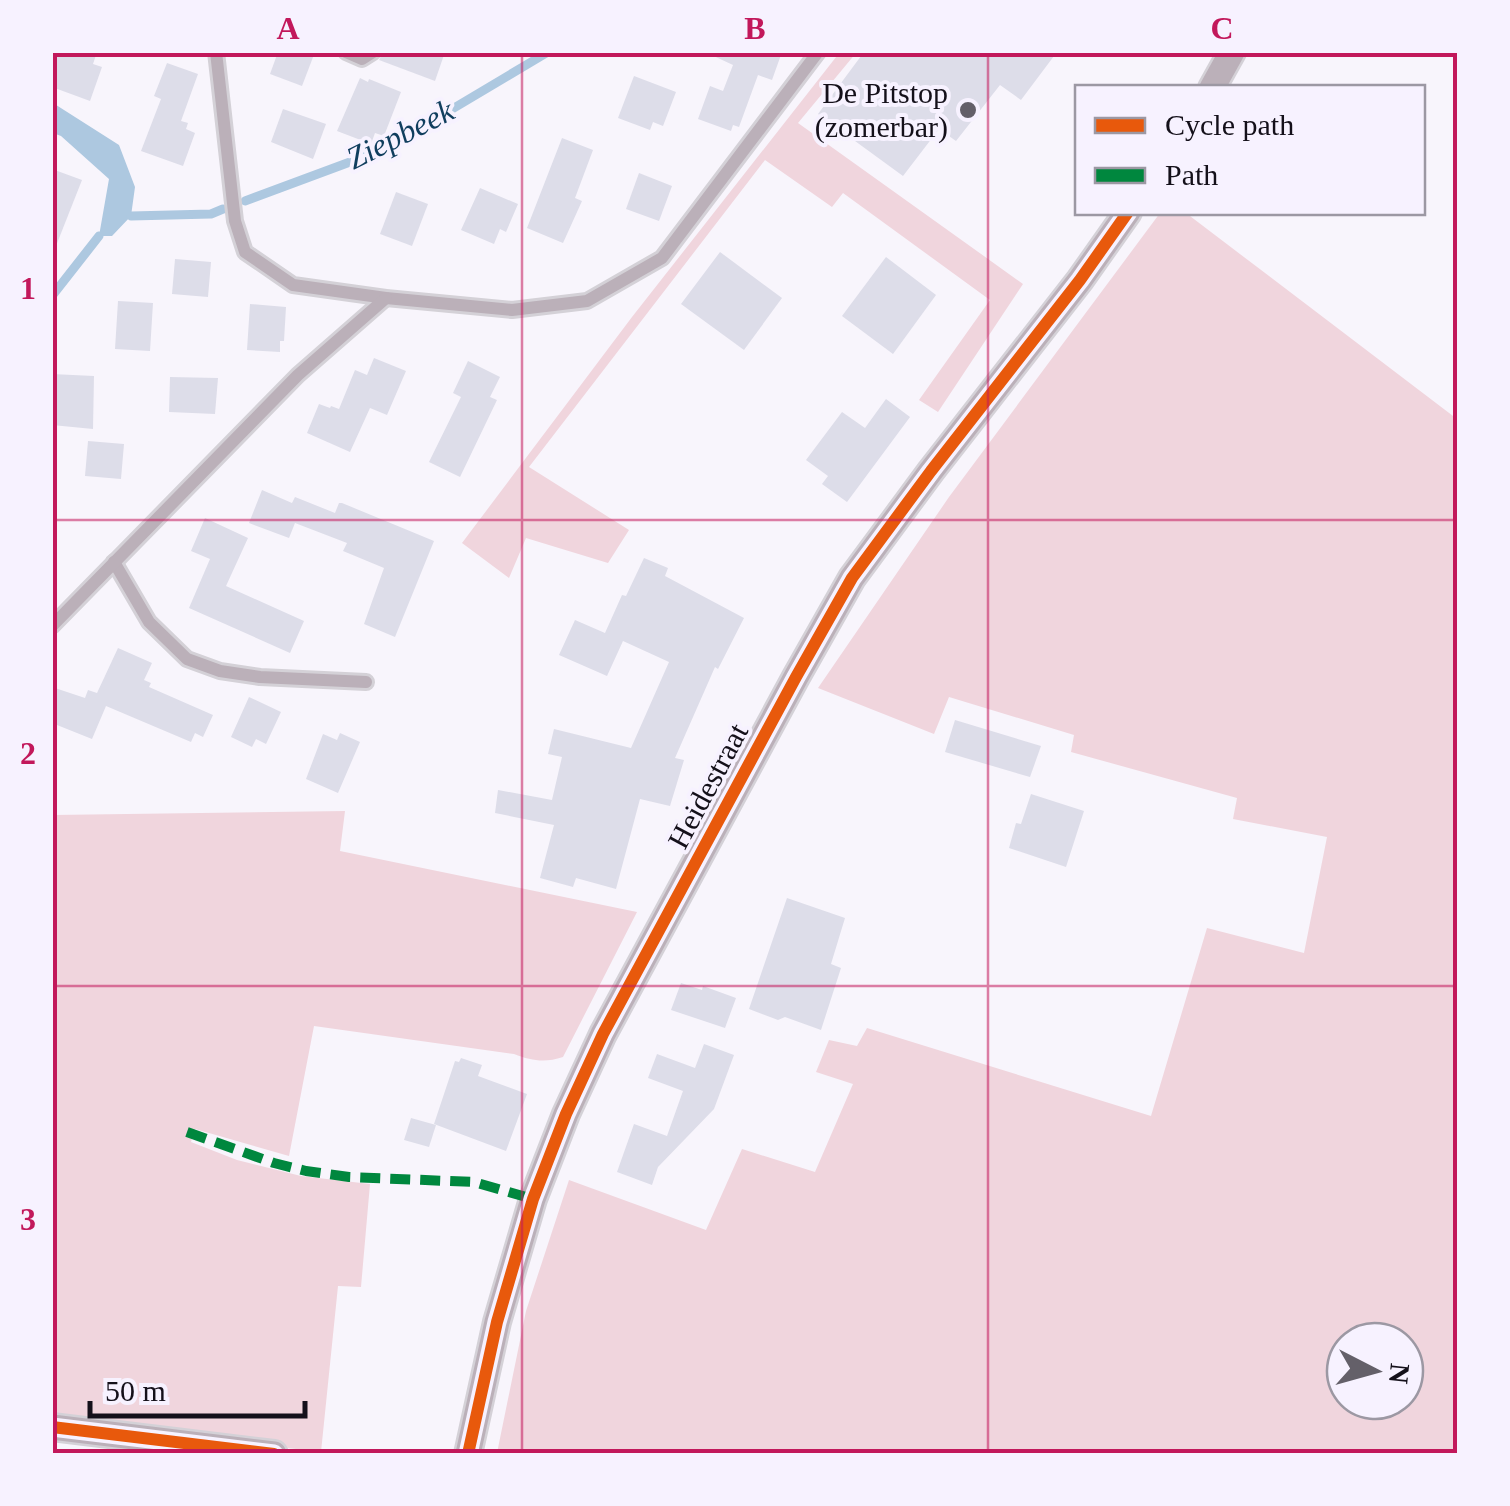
<svg xmlns="http://www.w3.org/2000/svg" width="1510" height="1506" font-family="Georgia,serif">
  <style>
    .green { fill: #f0d5dd; fill-rule: evenodd }
    .water { fill: #adc8e0 }
    .lines { fill: none; stroke-linecap: round; stroke-linejoin: round }
    .stream { stroke: #adc8e0; stroke-width: 9 }
    .building { fill: #dddde9 }
    .lane-casing { stroke: #d4d1d7; stroke-width: 18 }
    .street-casing { stroke: #d4d1d7; stroke-width: 30 }
    .lane { stroke: #bbb0b9; stroke-width: 12 }
    .street { stroke: #bbb0b9; stroke-width: 25 }
    .quiet { stroke: #00873e; stroke-width: 10; stroke-dasharray: 20 10; stroke-linecap: butt }
    .cycleway-casing { stroke: #f7f2ff; stroke-width: 19 }
    .cycleway { stroke: #e8590c; stroke-width: 12 }
    .grid { fill: none; stroke: #c2185b; stroke-width: 2.5; stroke-opacity: 0.55 }
    .poi-dot { fill: #646069; stroke: #f7f2ff; stroke-width: 4 }
    .labels { text-anchor: middle; stroke-width: 8; stroke-linejoin: round; paint-order: stroke }
    .poi-label { font-size: 30px; fill: #14101a; stroke: #f7f2ff; text-anchor: end }
    .street-label { font-size: 30px; fill: #14101a; stroke: #f7f2ff }
    .water-label { font-size: 32px; font-style: italic; fill: #103e5e; stroke: #f7f2ff }
    .neatline { fill: none; stroke: #c2185b; stroke-width: 4 }
    .grid-label { font-size: 32px; text-anchor: middle; font-weight: bold; fill: #c2185b }
  </style>
  <rect width="100%" height="100%" fill="#f8f5fc"/>
  <g class="green">
    <path d="M840,52L856,53L798,123L1023,284L938,412L919,400L990,300L843,193L832,207L765,160L529,467L629,530L608,563L526,538L509,578L462,543L632,317Z"/>
    <path d="M1160,213H1186L1457,419V1453H497L526,1311L569,1180L706,1230L742,1149L815,1172L853,1084L816,1072L829,1040L857,1046L867,1028L1151,1116L1207,928L1304,953L1327,837L1233,819L1237,798L1071,752L1074,735L949,697L934,734L818,688L949,497ZM1345,1341H1405V1401H1345Z"/>
    <path d="M345,811L340,851L637,912L563,1057C545,1063 532,1061 514,1054L314,1026L289,1156L195,1129L191,1142L237,1160L301,1176L370,1184L361,1287L338,1286L321,1452L53,1420V815Z"/>
  </g>
  <path class="water" d="M53,103L119,145L135,187L131,216L112,236H99L109,179L61,136L53,133Z"/>
  <g class="lines">
    <g class="stream">
      <path d="M245,201L385,149L548,52"/>
      <path d="M131,216L211,214L223,209"/>
      <path d="M52,296L99,236"/>
    </g>
  </g>
  <g class="building">
    <path d="M59,52H97L93,64L102,67L90,101L52,87V71Z"/>
    <path d="M278,52H315L302,86L270,74Z"/>
    <path d="M383,52H445L435,81L379,60Z"/>
    <path d="M705,52H782L772,80L758,75L739,127L733,125L731,131L698,119L710,86L723,91L733,65Z"/>
    <path d="M864,52H1057L1021,100L1000,85L956,141L939,129L903,176L818,114Z"/>
    <path d="M167,63L198,74L181,121L188,123L186,129L195,133L183,166L141,151L161,99L154,96Z"/>
    <path d="M634,76L676,92L663,126L653,122L650,130L618,118Z"/>
    <path d="M360,78L368,82L369,79L401,92L384,136L375,133L371,144L337,131Z"/>
    <path d="M283,109L326,124L313,159L271,142Z"/>
    <path d="M562,138L593,150L575,198L582,201L563,243L527,228Z"/>
    <path d="M52,169L82,180L54,251L52,250Z"/>
    <path d="M639,173L672,186L659,221L626,209Z"/>
    <path d="M480,188L518,204L506,232L500,229L494,244L461,230Z"/>
    <path d="M396,192L428,204L412,246L380,234Z"/>
    <path d="M720,252L782,298L744,350L681,304Z"/>
    <path d="M886,257L936,295L893,354L842,316Z"/>
    <path d="M175,259L211,262L208,297L172,294Z"/>
    <path d="M118,301L153,303L150,351L115,349Z"/>
    <path d="M250,304L286,307L284,341H280V352L247,350Z"/>
    <path d="M374,358L406,371L387,415L370,408L350,452L307,433L319,404L330,408L331,406L339,409L355,370L367,375Z"/>
    <path d="M468,361L500,377L490,397L497,400L460,477L429,462L461,397L453,393Z"/>
    <path d="M52,374L94,376L93,429L52,425Z"/>
    <path d="M170,377L218,378L215,414L169,412Z"/>
    <path d="M886,399L910,417L847,502L822,484L828,476L806,460L842,412L865,428Z"/>
    <path d="M88,441L124,444L121,479L85,476Z"/>
    <path d="M262,490L292,503L295,497L335,513L339,503H342L434,541L395,637L364,624L384,568L343,551L347,543L295,523L289,538L249,523Z"/>
    <path d="M205,518L248,538L226,586L304,621L290,653L189,608L210,559L191,551Z"/>
    <path d="M644,558L668,568L665,576L744,618L718,669L715,667L675,758L684,760L670,806L640,799L616,889L576,878L573,887L540,878L554,825L495,813L498,790L552,800L562,757L548,754L554,729L631,748L669,662L623,641L607,676L559,655L575,620L605,633L622,595L626,596Z"/>
    <path d="M118,648L152,663L144,680L151,683L149,687L213,715L203,737L195,733L191,742L106,706L92,739L52,723V687L85,698L88,690L97,693Z"/>
    <path d="M249,697L281,712L266,744L256,739L252,747L231,737Z"/>
    <path d="M955,720L1041,746L1030,777L945,752Z"/>
    <path d="M340,733L360,742L338,793L306,779L323,734L337,740Z"/>
    <path d="M1031,794L1084,811L1066,867L1009,848L1016,823L1021,824Z"/>
    <path d="M787,898L845,918L831,964L841,968L821,1030L785,1017L778,1020L749,1009Z"/>
    <path d="M681,983L702,990L703,986L736,998L725,1028L671,1010Z"/>
    <path d="M704,1044L734,1055L714,1109L658,1167L652,1185L617,1172L634,1124L667,1136L683,1091L648,1078L657,1054L695,1068Z"/>
    <path d="M461,1058L482,1065L478,1076L527,1094L506,1151L434,1124L455,1061L459,1062Z"/>
    <path d="M411,1118L436,1125L429,1147L404,1140Z"/>
  </g>
  <g class="lines">
    <g class="lane-casing">
      <g id="lane">
        <path d="M216,52L235,221L245,252L293,285L386,298L512,310L587,301L662,258L818,52"/>
        <path d="M346,52L362,59L373,52"/>
        <path d="M114,562L149,622L187,659L220,671L260,677L366,682"/>
        <path d="M52,626L298,375L386,298"/>
      </g>
    </g>
    <g class="street-casing">
      <g id="street">
        <path d="M1212,88L1232,52"/>
        <path d="M52,1427L274,1454"/>
        <path d="M468,1454L497,1322L533,1199L566,1114L603,1034L796,677L852,578L931,471L1080,280L1128,212"/>
      </g>
    </g>
    <use href="#lane" class="lane"/>
    <use href="#street" class="street"/>
    <path class="quiet" d="M187,1132L274,1163L306,1171L349,1177L474,1182L533,1199"/>
    <g class="cycleway-casing">
      <g id="cycleway">
        <path d="M52,1427L274,1454"/>
        <path d="M468,1454L497,1322L533,1199L566,1114L603,1034L796,677L852,578L931,471L1080,280L1128,212"/>
      </g>
    </g>
    <use href="#cycleway" class="cycleway"/>
  </g>
  <path class="grid" d="M522,52V1454M988,52V1454M52,520H1458M52,986H1458"/>
  <circle class="poi-dot" cx="968" cy="110" r="10"/>
  <g class="labels">
    <g class="poi-label">
      <text x="948" y="103">De Pitstop<tspan x="948" dy="34">(zomerbar)</tspan></text>
    </g>
    <g class="street-label">
      <text transform="translate(708 786) rotate(-62)" y="10">Heidestraat</text>
    </g>
    <g class="water-label">
      <text transform="translate(400 134) rotate(-27)" y="11">Ziepbeek</text>
    </g>
  </g>
  <rect width="1510" height="1506" fill="none" stroke="#f7f2ff" stroke-width="110"/>
  <rect x="1075" y="85" width="350" height="130" fill="#f7f2ff" stroke="#9c98a3" stroke-width="2.5"/>
  <rect x="1095" y="118" width="50" height="15" fill="#e8590c" stroke="#9c98a3" stroke-width="2.5"/>
  <text x="1165" y="135" font-size="30" fill="#14101a">Cycle path</text>
  <rect x="1095" y="168" width="50" height="15" fill="#00873e" stroke="#9c98a3" stroke-width="2.5"/>
  <text x="1165" y="185" font-size="30" fill="#14101a">Path</text>
  <g transform="translate(1375 1371) rotate(96)"><circle r="48" fill="#f7f2ff" stroke="#9c98a3" stroke-width="2.5"/>
  <path d="M0-8L18 38L0 25L-18 38Z" fill="#646069"/>
  <text y="-15" font-size="28" font-weight="bold" text-anchor="middle" fill="#14101a">N</text>
  </g>
  <path d="M90 1401v15h215v-15" fill="none" stroke="#14101a" stroke-width="5"/>
  <text x="105" y="1401" font-size="30" fill="#14101a" stroke="#f7f2ff" stroke-width="8" paint-order="stroke">50 m</text>
  <rect x="55" y="55" width="1400" height="1396" class="neatline"/>
  <g class="grid-label">
    <text x="288" y="39">A</text>
    <text x="755" y="39">B</text>
    <text x="1222" y="39">C</text>
    <text x="28" y="299">1</text>
    <text x="28" y="764">2</text>
    <text x="28" y="1230">3</text>
  </g>
</svg>
